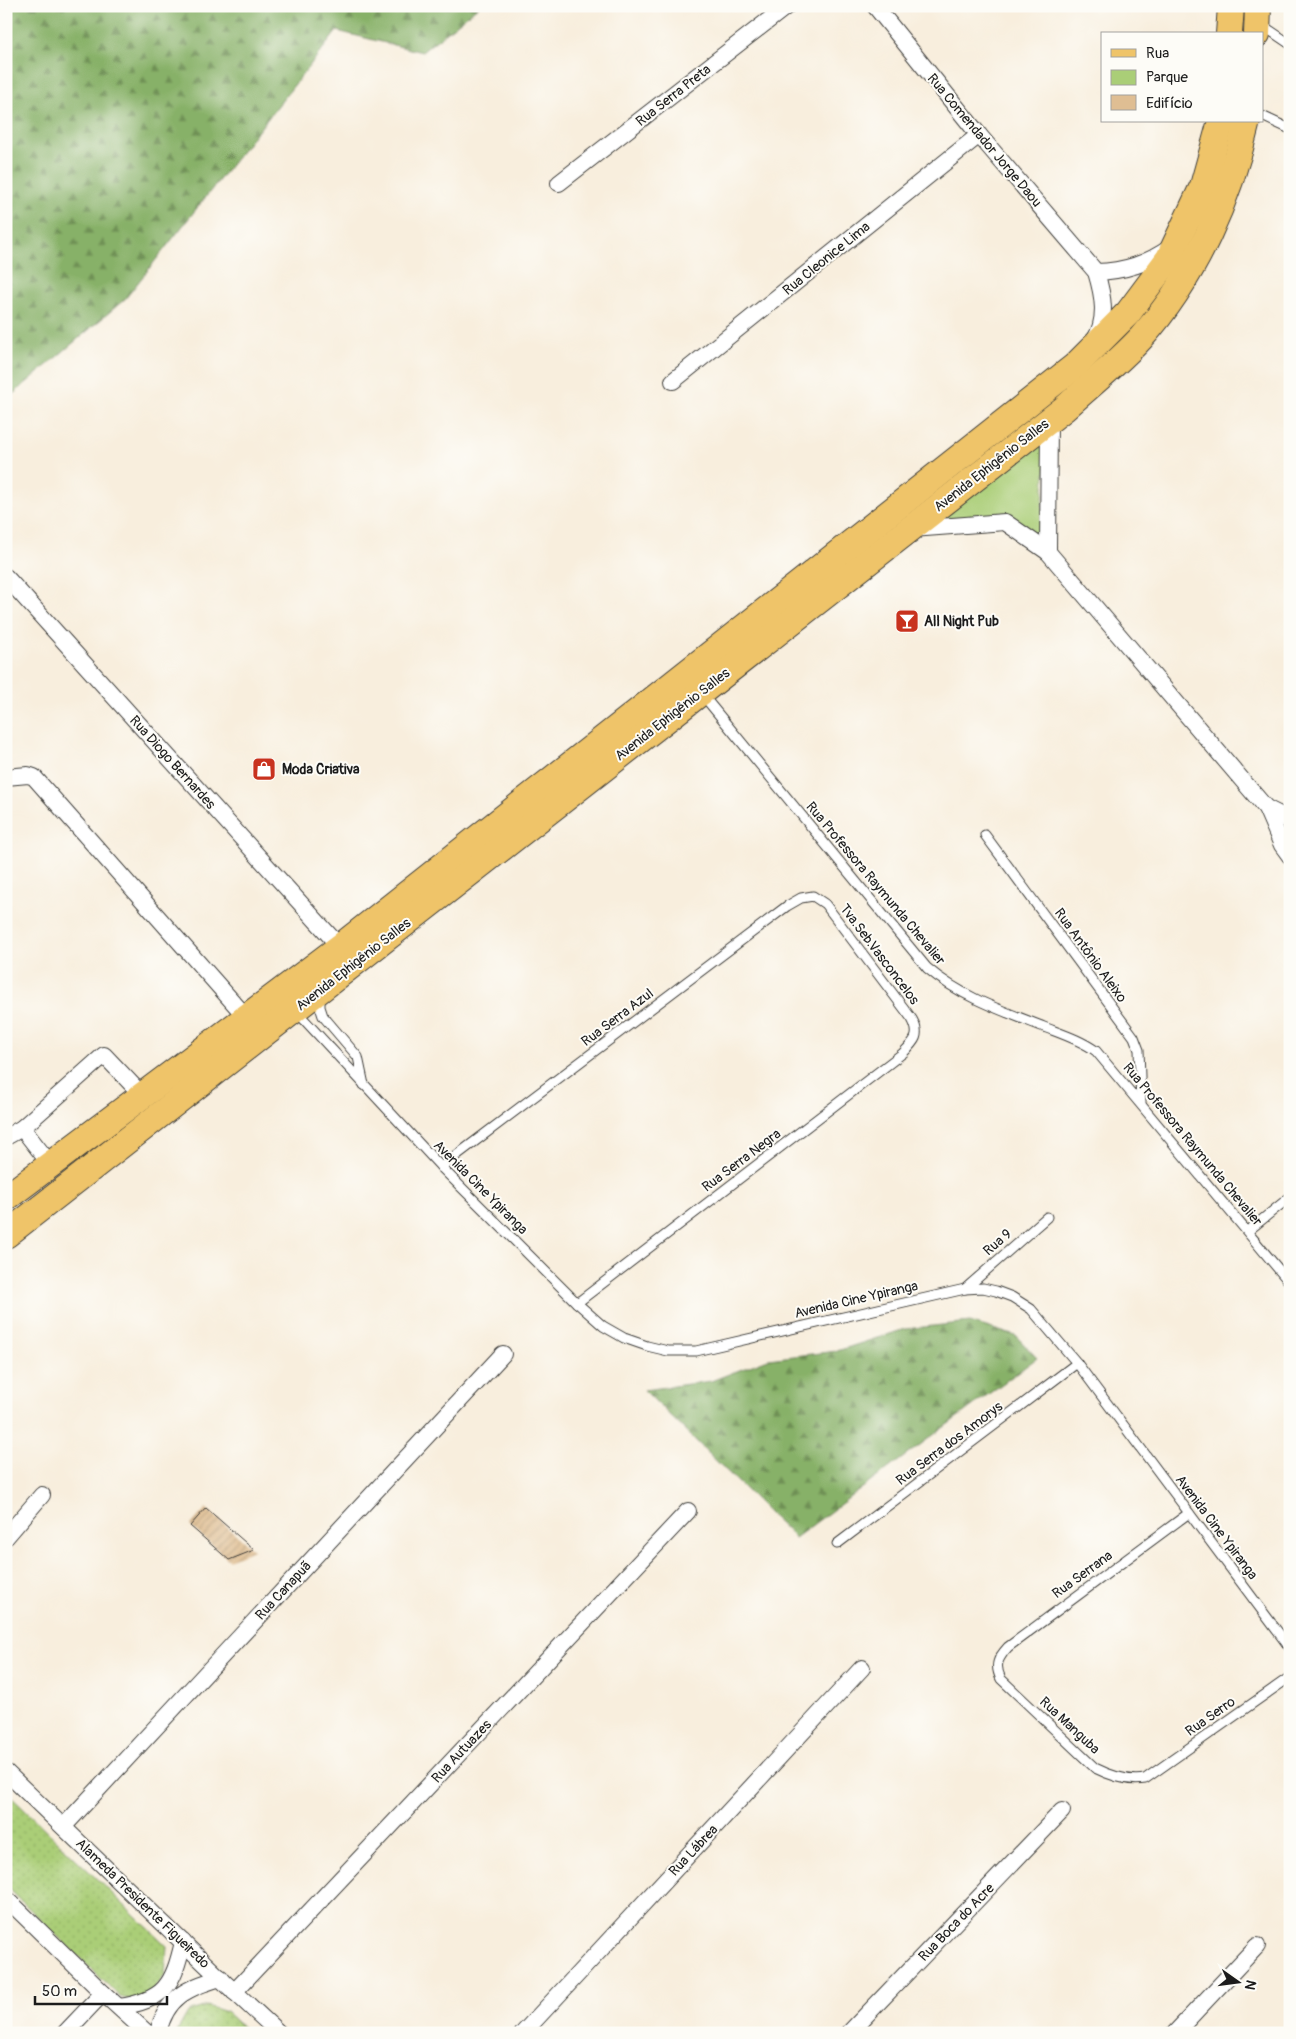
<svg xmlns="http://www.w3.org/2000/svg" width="1296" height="2039" font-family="Pangolin,sans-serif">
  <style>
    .grass { fill: url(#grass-dots); stroke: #63754a }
    .forest { fill: url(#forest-firs); stroke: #526642 }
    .green { fill: #aace77; stroke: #63754a }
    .building { fill: url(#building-hatch) }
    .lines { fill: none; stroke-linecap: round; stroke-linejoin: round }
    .lane-casing { stroke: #3d3c39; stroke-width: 11 }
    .street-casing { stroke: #3d3c39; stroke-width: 18 }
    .primary-casing { stroke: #3d3c39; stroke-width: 28 }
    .lane { stroke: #fff; stroke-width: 9 }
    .street { stroke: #fff; stroke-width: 16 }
    .primary { stroke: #efc469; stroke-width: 26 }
    .labels { text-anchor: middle; stroke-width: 4; stroke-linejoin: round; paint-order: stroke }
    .street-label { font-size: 14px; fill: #1c1c1c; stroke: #fdfcf7 }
    .poi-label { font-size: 14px; font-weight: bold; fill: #1c1c1c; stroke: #fdfcf7; text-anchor: start }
  </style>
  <defs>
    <pattern id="grass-dots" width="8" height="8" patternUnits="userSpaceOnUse" patternTransform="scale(1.25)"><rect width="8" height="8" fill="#aace77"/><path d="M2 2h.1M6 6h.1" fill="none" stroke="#92b066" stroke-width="1.8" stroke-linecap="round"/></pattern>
    <pattern id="forest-firs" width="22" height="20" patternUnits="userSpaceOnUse" patternTransform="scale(1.25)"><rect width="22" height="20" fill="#87b168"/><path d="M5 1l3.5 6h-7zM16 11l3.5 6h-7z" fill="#6e8f55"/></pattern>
    <pattern id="building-hatch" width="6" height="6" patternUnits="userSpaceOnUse" patternTransform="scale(1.25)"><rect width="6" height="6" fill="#dfbe93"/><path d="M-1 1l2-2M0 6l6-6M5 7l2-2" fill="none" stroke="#bfa37e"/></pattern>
  </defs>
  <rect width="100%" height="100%" fill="#fdfcf7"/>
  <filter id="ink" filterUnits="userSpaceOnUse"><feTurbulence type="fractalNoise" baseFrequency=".02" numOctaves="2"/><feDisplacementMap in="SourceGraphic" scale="10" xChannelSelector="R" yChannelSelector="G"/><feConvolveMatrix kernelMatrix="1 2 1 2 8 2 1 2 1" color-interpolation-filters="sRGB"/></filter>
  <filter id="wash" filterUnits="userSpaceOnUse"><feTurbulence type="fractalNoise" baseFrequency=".0096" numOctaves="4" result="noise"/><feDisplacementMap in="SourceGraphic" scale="20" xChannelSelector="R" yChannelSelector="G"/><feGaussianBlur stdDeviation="1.12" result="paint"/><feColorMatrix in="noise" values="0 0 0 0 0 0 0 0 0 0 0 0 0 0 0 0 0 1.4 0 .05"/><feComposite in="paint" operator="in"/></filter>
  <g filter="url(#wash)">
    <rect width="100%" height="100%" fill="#f8eedd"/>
    <g class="grass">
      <path d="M6,1792L167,1946L165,1975L149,1996L131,2000L120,1997L6,1886Z"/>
      <path d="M207,2006L226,2012L249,2033H176L188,2012Z"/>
    </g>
    <g class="forest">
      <path d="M6,6H479L422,52L337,31L125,299L6,400Z"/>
      <path d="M970,1322L1016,1336L1037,1358L795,1538L644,1390L711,1381L768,1359L837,1351L905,1329Z"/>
    </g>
    <path class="green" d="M1048,436L1040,540L1006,517L938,520Z"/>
    <g id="blocks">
      <path class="building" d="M206,1508L254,1550L229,1560L190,1526Z"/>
    </g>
  </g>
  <g filter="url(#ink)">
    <use href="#blocks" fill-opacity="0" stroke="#3d3c39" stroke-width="1"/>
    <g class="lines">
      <g class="lane-casing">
        <g id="lane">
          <path d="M1262,25L1290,44"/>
          <path d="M1262,116L1290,129"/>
          <path d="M701,693L927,968C961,997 1003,1011 1044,1027C1062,1034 1081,1040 1096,1051L1290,1283"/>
          <path d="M985,835L1134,1037L1139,1050L1141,1103"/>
          <path d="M320,997V1007L323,1016L358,1057L364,1085"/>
          <path d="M297,1012L441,1167L577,1303L603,1326L624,1338L647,1346L668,1351H696L965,1289L983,1288L996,1291L1012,1297L1031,1309L1077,1363L1290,1648"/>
          <path d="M441,1167L787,906L801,898L813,896L825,904L912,1019C921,1035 915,1041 903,1053L577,1303"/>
          <path d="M1248,1231L1290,1197"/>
          <path d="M965,1289L1047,1217"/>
          <path d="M1189,1513L1008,1647C998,1658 994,1665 1001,1679L1095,1768C1111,1776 1128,1782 1145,1779L1290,1677"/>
          <path d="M837,1544L1077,1363"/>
        </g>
      </g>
      <g class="street-casing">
        <g id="street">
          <path d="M875,6L979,135L1096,272C1103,295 1108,319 1094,341"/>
          <path d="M559,183L787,6"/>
          <path d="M1096,272C1125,271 1147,264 1171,247"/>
          <path d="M673,381L979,135"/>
          <path d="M912,529L1005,522L1048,552L1266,808L1282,845L1290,856"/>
          <path d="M1048,552L1049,420"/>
          <path d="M6,577L340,947"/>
          <path d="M6,777L28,775L34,777L247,1018"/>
          <path d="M1266,808L1290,820"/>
          <path d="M22,1128L51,1165"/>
          <path d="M6,1137L22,1128L104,1055L143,1096"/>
          <path d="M6,1537L42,1495"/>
          <path d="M6,1772L225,1983L279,2033"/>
          <path d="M64,1826L503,1354"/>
          <path d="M6,1898L103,1993L147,2033"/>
          <path d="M234,1992L688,1511"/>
          <path d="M119,2007C165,2000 173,1985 183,1942"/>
          <path d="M65,2033L103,1993"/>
          <path d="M158,2033C166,1997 188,1987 221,1978"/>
          <path d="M523,2033L862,1668"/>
          <path d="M849,2033L1062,1811"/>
          <path d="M1175,2033L1257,1946"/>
        </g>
      </g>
      <g class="primary-casing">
        <g id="primary">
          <path d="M1229,34L1231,6"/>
          <path d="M1257,34L1258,6"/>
          <path d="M6,1198L340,947L1075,366L1128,313L1169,258L1203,186L1221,121"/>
          <path d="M6,1235L1065,408C1090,385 1118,363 1141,338C1195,278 1229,199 1247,121"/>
        </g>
      </g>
      <use href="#lane" class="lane"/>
      <use href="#street" class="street"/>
      <use href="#primary" class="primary"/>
    </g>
  </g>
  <defs>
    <g id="bar-square" transform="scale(1.25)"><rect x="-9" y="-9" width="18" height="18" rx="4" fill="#c8321e" stroke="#fdfcf7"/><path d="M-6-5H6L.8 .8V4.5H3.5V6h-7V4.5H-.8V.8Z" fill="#fff"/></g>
    <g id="shop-square" transform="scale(1.25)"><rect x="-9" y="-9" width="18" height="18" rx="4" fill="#c8321e" stroke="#fdfcf7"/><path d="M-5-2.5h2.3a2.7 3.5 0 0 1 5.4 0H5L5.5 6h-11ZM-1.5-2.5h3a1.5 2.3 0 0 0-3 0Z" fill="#fff"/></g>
  </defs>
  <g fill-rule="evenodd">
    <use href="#bar-square" x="907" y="621"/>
    <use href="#shop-square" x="264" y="769"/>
  </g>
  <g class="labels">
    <g class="street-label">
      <text transform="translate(673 95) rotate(-38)" y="5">Rua Serra Preta</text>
      <text transform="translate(985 140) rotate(50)" y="5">Rua Comendador Jorge Daou</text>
      <text transform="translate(826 258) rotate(-39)" y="5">Rua Cleonice Lima</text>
      <text transform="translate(991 465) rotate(-38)" y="5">Avenida Ephigênio Salles</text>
      <text transform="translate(672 714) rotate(-38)" y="5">Avenida Ephigênio Salles</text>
      <text transform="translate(173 762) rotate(48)" y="5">Rua Diogo Bernardes</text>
      <text transform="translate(876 883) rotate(50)" y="5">Rua Professora Raymunda Chevalier</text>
      <text transform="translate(880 954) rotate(53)" y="5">Tva.Seb.Vasconcelos</text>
      <text transform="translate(1091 955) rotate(54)" y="5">Rua Antônio Aleixo</text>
      <text transform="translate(353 964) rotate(-38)" y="5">Avenida Ephigênio Salles</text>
      <text transform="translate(617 1017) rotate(-37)" y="5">Rua Serra Azul</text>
      <text transform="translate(1193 1144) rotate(50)" y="5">Rua Professora Raymunda Chevalier</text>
      <text transform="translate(741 1160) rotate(-37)" y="5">Rua Serra Negra</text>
      <text transform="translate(481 1187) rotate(45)" y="5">Avenida Cine Ypiranga</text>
      <text transform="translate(997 1242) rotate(-41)" y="5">Rua 9</text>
      <text transform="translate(856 1299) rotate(-13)" y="5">Avenida Cine Ypiranga</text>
      <text transform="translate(949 1443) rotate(-37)" y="5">Rua Serra dos Amorys</text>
      <text transform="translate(1217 1527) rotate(53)" y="5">Avenida Cine Ypiranga</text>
      <text transform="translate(1082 1574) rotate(-36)" y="5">Rua Serrana</text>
      <text transform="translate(283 1590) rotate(-47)" y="5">Rua Canapuã</text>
      <text transform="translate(1210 1716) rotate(-35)" y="5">Rua Serro</text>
      <text transform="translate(1070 1725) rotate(43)" y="5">Rua Manguba</text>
      <text transform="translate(461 1751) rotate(-47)" y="5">Rua Autuazes</text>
      <text transform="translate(693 1850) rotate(-47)" y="5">Rua Lábrea</text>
      <text transform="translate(143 1903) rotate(44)" y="5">Alameda Presidente Figueiredo</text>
      <text transform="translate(956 1922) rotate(-46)" y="5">Rua Boca do Acre</text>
    </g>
    <g class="poi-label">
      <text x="924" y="626">All Night Pub</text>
      <text x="282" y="774">Moda Criativa</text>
    </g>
  </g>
  <rect width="1296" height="2039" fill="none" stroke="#fdfcf7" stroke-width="25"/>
  <rect x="1101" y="32" width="162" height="90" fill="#fdfcf7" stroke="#a3a29f"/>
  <rect x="1111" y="49" width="25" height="8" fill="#efc469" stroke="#a3a29f"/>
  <text x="1146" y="58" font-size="15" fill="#1c1c1c">Rua</text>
  <rect x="1111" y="70" width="25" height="15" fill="#aace77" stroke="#a3a29f"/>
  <text x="1146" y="82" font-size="15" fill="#1c1c1c">Parque</text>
  <rect x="1111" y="95" width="25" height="15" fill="#dfbe93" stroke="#a3a29f"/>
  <text x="1146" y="108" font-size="15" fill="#1c1c1c">Edifício</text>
  <g transform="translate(1238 1982) rotate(104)" stroke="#fdfcf7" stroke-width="4" paint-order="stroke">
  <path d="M0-4L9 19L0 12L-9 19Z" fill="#1c1c1c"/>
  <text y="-8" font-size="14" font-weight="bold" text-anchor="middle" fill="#1c1c1c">N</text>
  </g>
  <path d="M35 1996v8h132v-8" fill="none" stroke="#1c1c1c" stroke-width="2.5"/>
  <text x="42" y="1996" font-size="15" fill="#1c1c1c" stroke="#fdfcf7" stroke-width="4" paint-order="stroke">50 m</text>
</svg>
